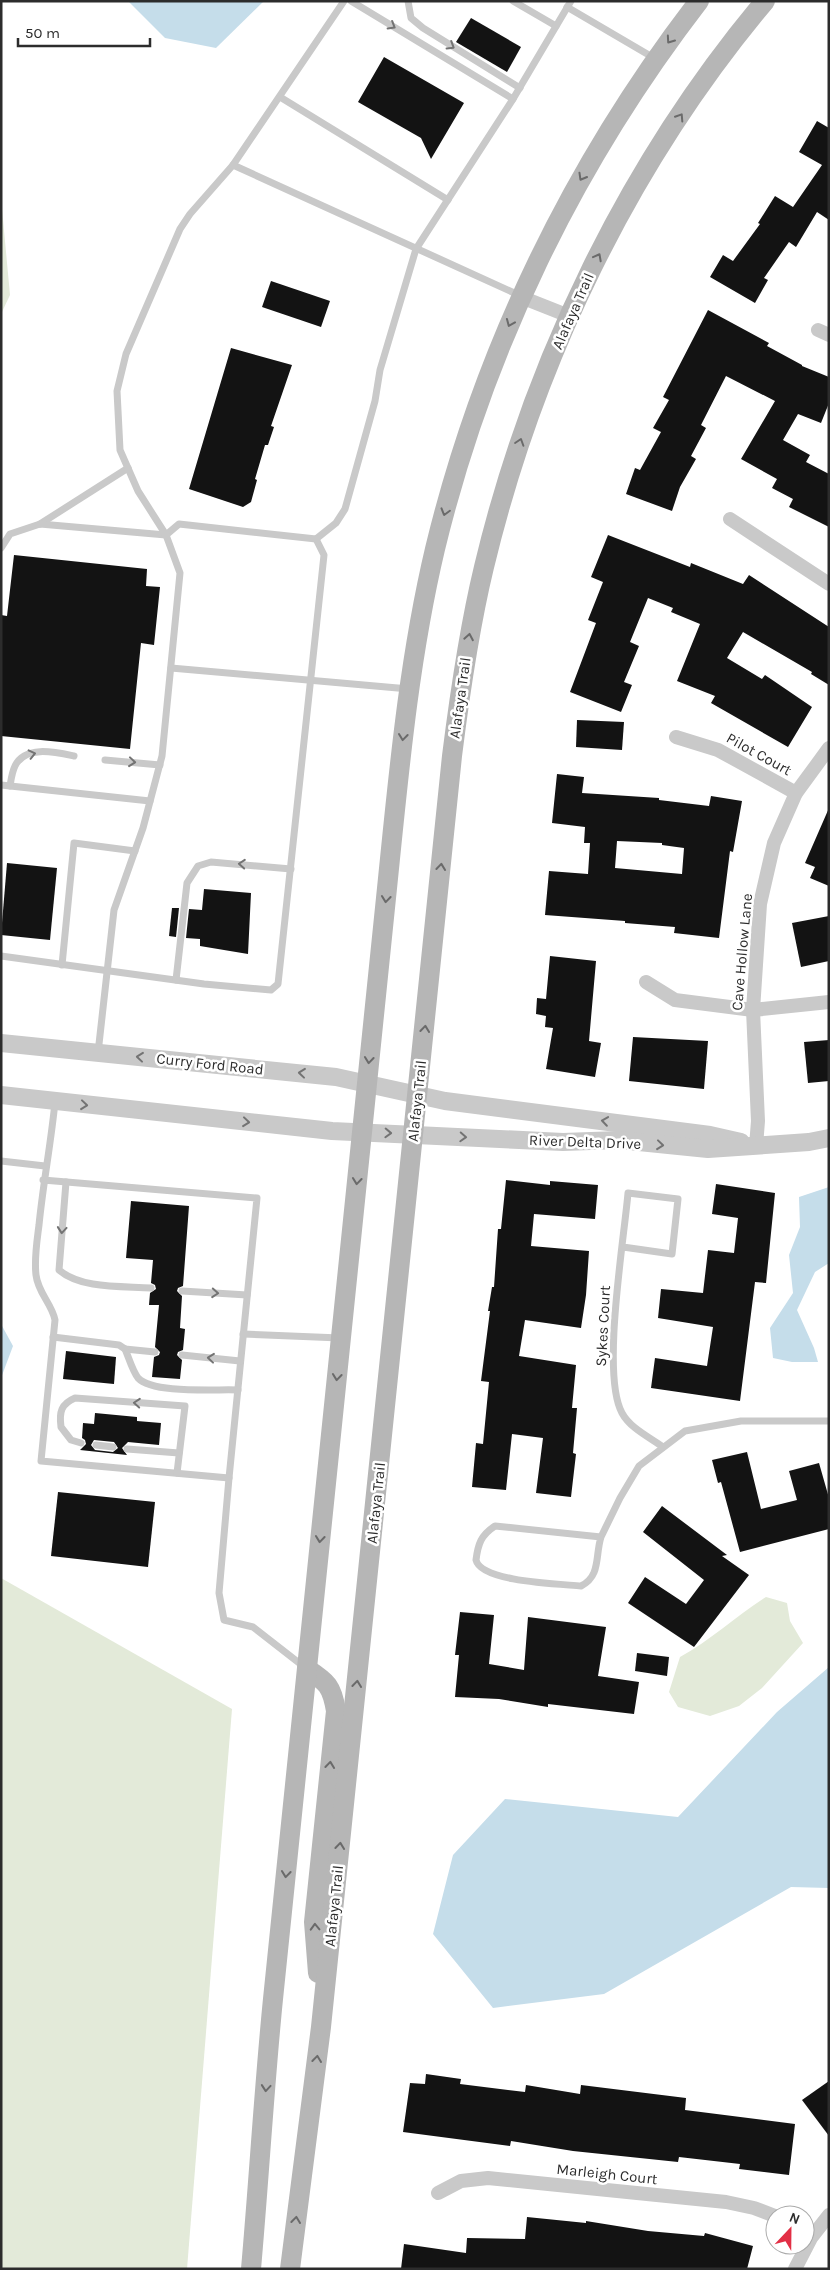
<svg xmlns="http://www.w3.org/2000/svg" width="830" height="2270" font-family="Karla,sans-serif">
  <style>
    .green { fill: #e3ead9 }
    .water { fill: #c5ddea }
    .building { fill: #131313; fill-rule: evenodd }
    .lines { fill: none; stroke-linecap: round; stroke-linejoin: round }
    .service { stroke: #c9c9c9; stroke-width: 7 }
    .minor { stroke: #c9c9c9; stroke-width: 14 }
    .tertiary { stroke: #c9c9c9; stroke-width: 18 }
    .secondary { stroke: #b6b6b6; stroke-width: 20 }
    .oneway { stroke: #737373 }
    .oneway2 { stroke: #6a6a6a }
    .labels { text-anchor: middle; stroke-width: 5; stroke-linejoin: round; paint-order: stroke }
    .street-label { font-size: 15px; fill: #2c2c2c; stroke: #fff }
  </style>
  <rect width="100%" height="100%" fill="#fff"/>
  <g class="green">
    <path d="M1,198L10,295L1,314Z"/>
    <path d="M1,1578L232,1709L187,2269H1Z"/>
    <path d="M766,1597L787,1603L790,1621L803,1643L762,1688L739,1706L710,1716L678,1707L669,1692L680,1657C711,1640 736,1616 766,1597Z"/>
  </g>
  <g class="water">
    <path d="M128,1H264L216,48L165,38Z"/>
    <path d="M829,1187V1263L815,1272L797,1310L814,1348L818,1362H792L773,1358L770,1328L793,1293L789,1255L800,1227L799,1197Z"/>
    <path d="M1,1324L13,1346L1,1378Z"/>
    <path d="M829,1667V1888L791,1887L604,1994L493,2008L433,1934L453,1855L505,1799L678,1817L777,1712Z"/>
  </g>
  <g class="building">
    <path d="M471,18L521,47L507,72L456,42Z"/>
    <path d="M384,57L464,103L431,159L421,138L358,102Z"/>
    <path d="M817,121L829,128V220L817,212L796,247L789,242L764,278L768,280L755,303L710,277L723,255L733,261L760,224L758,223L775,196L793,207L822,165L799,152Z"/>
    <path d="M271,281L330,301L321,327L262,307Z"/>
    <path d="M708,310L769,343L767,346L802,365V366L829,377V403L821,423L798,414L783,440L810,455L806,462L829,474V527L789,507L793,499L772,488L777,479L741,459L775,401L726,376L701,425L706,428L691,456L696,459L680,487L672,511L626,494L635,468L640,470L661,432L653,428L669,400L663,397Z"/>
    <path d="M231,348L292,365L271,426L274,427L268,445H265L255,479L257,480L251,502L243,507L189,489Z"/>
    <path d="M608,535L690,567L691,563L743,584L749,575L829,627V685L811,674L812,672L743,632L727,658L762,679L765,675L812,707L788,747L711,703L715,696L677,681L700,624L671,612L673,608L648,598L630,642L639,646L624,682L632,685L621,712L570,692L596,623L588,620L603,582L591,577Z"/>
    <path d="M14,555L147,569L146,586L160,587L154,645L141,643L130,749L1,736V615L7,616Z"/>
    <path d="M577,720L624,722L622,750L576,747Z"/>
    <path d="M557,774L584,777L582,793L659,798V800L709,806L711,796L742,801L733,852L730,851L719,938L674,933L675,927L625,923V921L545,915L549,871L588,874L590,843H584L585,827L552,823ZM617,841L662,843V845L684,848L682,874L615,868Z"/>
    <path d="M829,808V886L810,878L815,867L805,863Z"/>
    <path d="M7,863L57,868L50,940L1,935Z"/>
    <path d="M204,889L251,893L248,954L200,946V939L186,938L189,909L202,910Z"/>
    <path d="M172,908H179L176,937L169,936Z"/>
    <path d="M829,916V961L801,967L792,923Z"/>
    <path d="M550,956L596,961L589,1041L601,1043L595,1077L546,1069L553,1028L545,1027L546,1016L536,1014L537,998L546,999Z"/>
    <path d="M633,1037L708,1041L704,1089L629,1081Z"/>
    <path d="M829,1040V1081L808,1083L804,1042Z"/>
    <path d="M506,1180L550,1185V1181L598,1185L595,1219L534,1214L531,1246L589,1251L586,1295L581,1328L525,1320L519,1356L576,1365L572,1408H577L573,1453L576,1454L571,1497L536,1493L543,1438L512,1434L506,1490L472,1487L476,1443L483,1444L489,1382L481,1381L490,1311H488L492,1287H494L498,1229H501Z"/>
    <path d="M716,1184L775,1193L766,1283L755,1282L740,1401L651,1388L655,1358L707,1366L713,1327L658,1318L661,1289L703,1293L708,1250L734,1253L738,1218L712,1214Z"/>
    <path d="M131,1201L189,1206L183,1286L178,1288L177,1291L182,1296L180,1328L185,1329L183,1350L178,1352L177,1355L182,1360L180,1379L152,1377L154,1357L159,1355L160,1352L155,1347L159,1305H149L150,1293L156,1289L155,1285L151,1283L153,1260L126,1258Z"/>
    <path d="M66,1351L116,1357L114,1384L63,1379Z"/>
    <path d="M95,1413L137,1417V1421L161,1423L159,1445L128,1442L122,1448L127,1455L80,1450L86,1444L85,1440L82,1438L83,1423L94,1424ZM94,1440L114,1442L118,1448L113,1452L95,1450L91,1445Z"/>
    <path d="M747,1452L761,1509L797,1500L789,1471L819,1463L829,1498V1529L740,1552L721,1482L718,1483L712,1460Z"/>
    <path d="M58,1492L155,1502L148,1567L51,1556Z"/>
    <path d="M662,1506L727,1555L722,1556L749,1575L694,1647L628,1603L645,1577L686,1604L704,1580L643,1532Z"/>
    <path d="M460,1612L494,1615L489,1664L524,1670L528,1617L606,1627L598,1676L639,1682L634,1714L548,1704V1707L499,1699L455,1697L459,1655H455Z"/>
    <path d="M637,1653L669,1657L667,1676L635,1671Z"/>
    <path d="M426,2074L461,2079L460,2084L525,2092L526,2085L580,2094L581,2085L686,2098L685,2110L795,2124L789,2175L739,2169L740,2164L679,2157L678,2162L573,2151L511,2141L510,2146L403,2132L410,2083L425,2084Z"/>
    <path d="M829,2081V2136L802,2100Z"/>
    <path d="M527,2217L586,2223V2221L648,2231L704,2236L705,2233L753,2246L747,2269H401L404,2244L466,2253L467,2238L525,2239Z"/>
  </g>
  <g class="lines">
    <g class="service">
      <path d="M351,1L513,99"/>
      <path d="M408,1L411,18L423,28L520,88"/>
      <path d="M513,1L556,26"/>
      <path d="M567,7L654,58"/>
      <path d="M280,97L448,200"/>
      <path d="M233,165L521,296"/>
      <path d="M40,524L128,468"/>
      <path d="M1,548L10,534L40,524L166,535L179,524L316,539L336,523L345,509L375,401L380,370L416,249L513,99L571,1"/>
      <path d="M171,668L409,689"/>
      <path d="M105,760L160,765"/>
      <path d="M1,785L150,801"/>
      <path d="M10,786C11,780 12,772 15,766C25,745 55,752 74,756"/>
      <path d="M1,956L204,984L271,990L278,984L324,555L316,539"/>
      <path d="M62,965L74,843L135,851"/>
      <path d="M176,980L187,883L198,866L211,862L291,869"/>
      <path d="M98,1053L114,910L143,828L162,756L180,573L166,535L138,491L120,450L117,391L126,354L180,229L190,214L233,165L344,1"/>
      <path d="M1,1161L45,1166"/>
      <path d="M43,1180L257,1198L229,1478L41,1461L55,1320C52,1304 38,1293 36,1275C34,1258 37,1241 39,1225C43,1184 51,1143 55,1102"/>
      <path d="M66,1182L59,1270C81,1289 122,1286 151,1288"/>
      <path d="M623,1247L672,1254L678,1199L628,1193C624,1240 601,1375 622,1413C630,1428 649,1437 663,1447"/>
      <path d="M182,1291L247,1295"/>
      <path d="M243,1334L340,1338"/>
      <path d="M53,1337L119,1345L125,1349L155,1352"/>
      <path d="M125,1349C129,1358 132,1370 138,1378C153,1394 216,1389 238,1390"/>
      <path d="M182,1355L240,1361"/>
      <path d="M81,1443L71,1440L61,1427C59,1412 61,1404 75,1398L185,1406L177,1473"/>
      <path d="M96,1445L113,1447"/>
      <path d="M127,1449L179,1453"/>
      <path d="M229,1478L219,1593L224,1620L253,1627L303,1666"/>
      <path d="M601,1537C595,1556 601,1576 581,1586C560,1584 481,1582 476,1560C478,1544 481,1535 495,1526L601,1537L620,1498L639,1466L685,1431L741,1421H829"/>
    </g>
    <g class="minor">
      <path d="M521,297L569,316"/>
      <path d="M818,330L829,335"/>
      <path d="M730,519L829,584"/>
      <path d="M676,737L718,750L796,793"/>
      <path d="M646,982L675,1000L753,1010L829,1002"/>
      <path d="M756,1146L758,1121L753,1010L760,904L774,843L796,793L829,748"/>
      <path d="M438,2193L461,2181L488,2178L726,2202L754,2208L775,2216"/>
      <path d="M795,2269L811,2238L829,2215"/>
    </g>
    <g class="tertiary">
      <path d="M1,1043L336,1077L445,1101L710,1135L741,1142"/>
      <path d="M1,1095L332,1131L563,1142L619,1140L708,1149L809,1142L829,1138"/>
    </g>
    <g class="secondary">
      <path d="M307,1669C327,1682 332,1686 336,1711L314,1922L318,1973"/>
      <path d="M251,2269C259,2179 264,2089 273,1999C295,1768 320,1538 344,1308C358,1171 372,1035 386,898C398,781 408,663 435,549C483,350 574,163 699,1"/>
      <path d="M290,2269L321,2027L452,756C460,692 469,629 484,567C533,362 629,163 765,1"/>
    </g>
  </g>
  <defs><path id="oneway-chevron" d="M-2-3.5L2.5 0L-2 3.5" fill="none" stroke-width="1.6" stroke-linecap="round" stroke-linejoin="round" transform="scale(1.25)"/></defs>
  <g class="oneway">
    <use href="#oneway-chevron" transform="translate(392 26) rotate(31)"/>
    <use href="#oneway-chevron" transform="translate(451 46) rotate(32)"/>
    <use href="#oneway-chevron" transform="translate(32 754) rotate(-13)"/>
    <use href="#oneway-chevron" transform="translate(132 762) rotate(6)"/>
    <use href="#oneway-chevron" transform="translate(242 864) rotate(-176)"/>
    <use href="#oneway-chevron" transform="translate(140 1057) rotate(-174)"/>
    <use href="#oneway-chevron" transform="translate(302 1073) rotate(-174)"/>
    <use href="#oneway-chevron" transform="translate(84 1105) rotate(6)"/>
    <use href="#oneway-chevron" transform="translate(605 1121) rotate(-172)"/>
    <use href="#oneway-chevron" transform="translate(246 1122) rotate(6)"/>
    <use href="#oneway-chevron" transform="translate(388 1133) rotate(2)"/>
    <use href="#oneway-chevron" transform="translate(463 1137) rotate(3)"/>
    <use href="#oneway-chevron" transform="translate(660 1145) rotate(6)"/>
    <use href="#oneway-chevron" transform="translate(62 1230) rotate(95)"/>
    <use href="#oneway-chevron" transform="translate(215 1293) rotate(4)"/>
    <use href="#oneway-chevron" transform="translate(211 1358) rotate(-174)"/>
    <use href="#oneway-chevron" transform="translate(137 1403) rotate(-176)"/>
  </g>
  <g class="oneway2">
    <use href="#oneway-chevron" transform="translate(670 40) rotate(125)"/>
    <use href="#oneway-chevron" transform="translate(680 117) rotate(-57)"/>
    <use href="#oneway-chevron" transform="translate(582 177) rotate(120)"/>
    <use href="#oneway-chevron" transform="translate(598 257) rotate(-62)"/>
    <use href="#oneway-chevron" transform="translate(510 323) rotate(113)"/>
    <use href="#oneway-chevron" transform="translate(520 442) rotate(-72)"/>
    <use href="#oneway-chevron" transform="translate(445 512) rotate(106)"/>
    <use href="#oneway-chevron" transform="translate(469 637) rotate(-80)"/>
    <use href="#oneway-chevron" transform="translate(403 737) rotate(97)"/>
    <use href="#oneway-chevron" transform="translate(441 867) rotate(-84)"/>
    <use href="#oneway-chevron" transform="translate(386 899) rotate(96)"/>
    <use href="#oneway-chevron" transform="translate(425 1029) rotate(-84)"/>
    <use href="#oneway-chevron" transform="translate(369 1060) rotate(96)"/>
    <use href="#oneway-chevron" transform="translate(357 1181) rotate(96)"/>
    <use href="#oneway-chevron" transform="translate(337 1377) rotate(96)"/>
    <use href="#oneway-chevron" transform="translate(320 1539) rotate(96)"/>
    <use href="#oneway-chevron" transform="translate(357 1684) rotate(-84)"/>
    <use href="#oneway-chevron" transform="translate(330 1765) rotate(-84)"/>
    <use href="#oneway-chevron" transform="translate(340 1846) rotate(-84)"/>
    <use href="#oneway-chevron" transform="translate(286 1874) rotate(96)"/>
    <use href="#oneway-chevron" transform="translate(315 1927) rotate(-92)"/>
    <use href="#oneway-chevron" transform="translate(317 2059) rotate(-83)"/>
    <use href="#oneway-chevron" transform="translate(266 2088) rotate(95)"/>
    <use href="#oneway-chevron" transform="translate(296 2220) rotate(-83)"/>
  </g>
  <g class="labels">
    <g class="street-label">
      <text transform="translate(573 311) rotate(-66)" y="5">Alafaya Trail</text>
      <text transform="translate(460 698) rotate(-82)" y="5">Alafaya Trail</text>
      <text transform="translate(759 754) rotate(29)" y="5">Pilot Court</text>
      <text transform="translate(742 952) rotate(-85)" y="5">Cave Hollow Lane</text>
      <text transform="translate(210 1064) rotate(6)" y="5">Curry Ford Road</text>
      <text transform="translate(417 1101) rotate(-84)" y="5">Alafaya Trail</text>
      <text transform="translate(585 1142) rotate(2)" y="5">River Delta Drive</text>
      <text transform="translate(603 1326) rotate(-87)" y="5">Sykes Court</text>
      <text transform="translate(376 1503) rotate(-84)" y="5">Alafaya Trail</text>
      <text transform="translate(334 1906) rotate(-84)" y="5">Alafaya Trail</text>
      <text transform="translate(607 2174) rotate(6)" y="5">Marleigh Court</text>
    </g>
  </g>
  <rect width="830" height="2270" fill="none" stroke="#2c2c2c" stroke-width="5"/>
  <g transform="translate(790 2230) rotate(22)"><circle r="24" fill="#ffffff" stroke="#ababab"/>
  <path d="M0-4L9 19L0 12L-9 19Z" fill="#e22f45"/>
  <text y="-8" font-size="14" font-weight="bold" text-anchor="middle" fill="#2c2c2c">N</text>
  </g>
  <path d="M18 38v8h132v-8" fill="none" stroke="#2c2c2c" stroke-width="2.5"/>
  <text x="25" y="38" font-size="15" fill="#2c2c2c" stroke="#ffffff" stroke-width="4" paint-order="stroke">50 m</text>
</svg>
